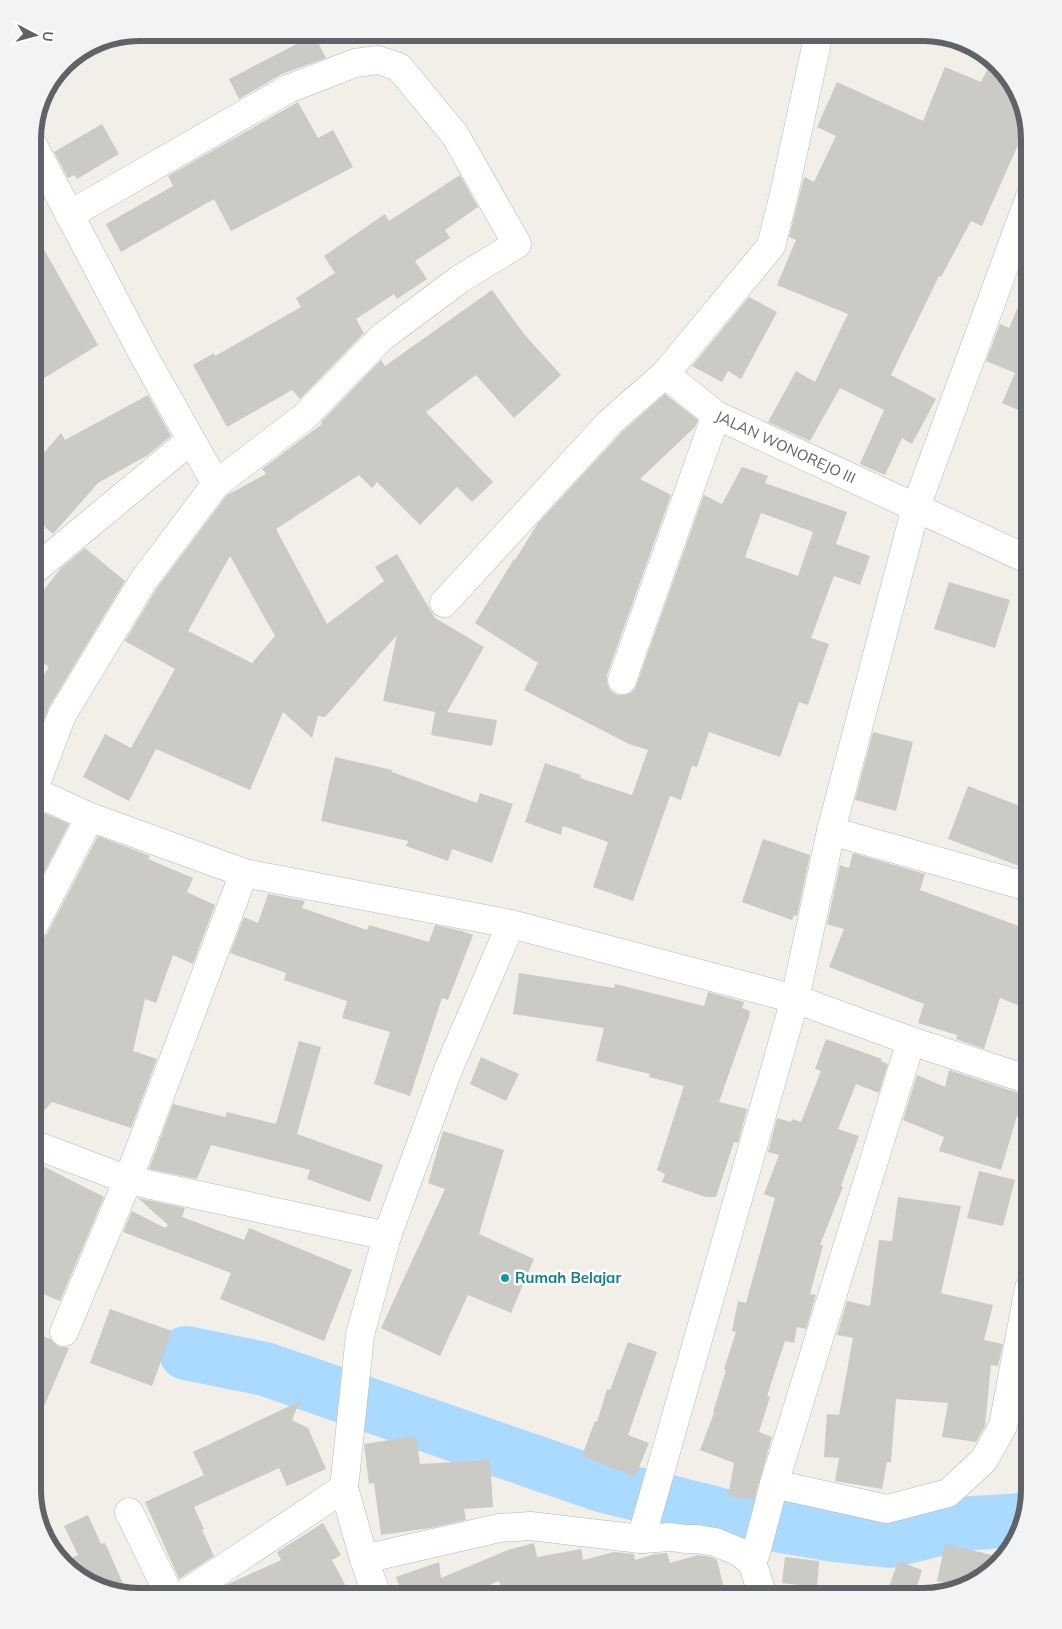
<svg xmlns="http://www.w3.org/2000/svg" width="1062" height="1629" font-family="Mulish,sans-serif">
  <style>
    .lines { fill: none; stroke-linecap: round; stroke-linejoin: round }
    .river { stroke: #aadaff; stroke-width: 54 }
    .building { fill: #cccac5; fill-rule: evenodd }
    .minor-casing { stroke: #b5b8bc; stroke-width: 29 }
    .minor { stroke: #fff; stroke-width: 28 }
    .culture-dot { fill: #0f9aa8; stroke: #fff; stroke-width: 2 }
    .labels { text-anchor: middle; stroke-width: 5; stroke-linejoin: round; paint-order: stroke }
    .street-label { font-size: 15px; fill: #5f6368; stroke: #fff }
    .culture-label { font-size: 15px; font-weight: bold; fill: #0d838f; stroke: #fff; text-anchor: start }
    .rim { fill: none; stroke: #5f6368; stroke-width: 6 }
  </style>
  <rect width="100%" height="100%" fill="#f1efe8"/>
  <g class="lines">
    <path class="river" d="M186,1353L265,1369L601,1485L729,1517L834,1535L890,1541L958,1524L1021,1520"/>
  </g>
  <g class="building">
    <path d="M314,35L326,58L282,74L239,99L229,79Z"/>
    <path d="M991,62L1015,86L1026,127L982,226L971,221L941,277L939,276L891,375L936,399L912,444L902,438L885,475L860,464L884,410L840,388L810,441L768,422L796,371L815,382L848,314L777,285L796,240L789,237L803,181L805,177L814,182L836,136L817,127L837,82L923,121L945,67L981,82Z"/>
    <path d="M298,102L318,138L333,130L353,167L231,231L214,199L121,252L106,224L173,186L168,176Z"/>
    <path d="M102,124L119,154L77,179L75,175L68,178L54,152Z"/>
    <path d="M460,175L478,207L445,230L450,238L415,261L427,279L397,299L394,294L356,319L364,333L300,399L292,390L227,427L193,365L214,353L215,356L301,307L296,298L335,273L324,256L385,214L389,221Z"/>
    <path d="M33,178L41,194L33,198Z"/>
    <path d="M33,230L98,345L33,385Z"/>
    <path d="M1029,281H1030V415L1002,403L1015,373L986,361L1000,324L1009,328Z"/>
    <path d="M492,290L524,334L561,375L514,418L476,375L426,412L493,482L472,502L457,487L420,525L377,482L372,488L359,475L276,529L327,624L384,581L375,567L397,554L435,618L484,647L447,712L497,720L492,746L431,735L435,712L383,701L397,635L325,717L318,716L312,738L283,712L250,790L156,749L129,801L83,777L105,734L131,748L175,669L125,641L157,588L227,495L266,474L262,469L322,424L321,422L381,360L385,366ZM230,556L275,636L252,663L188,631Z"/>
    <path d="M749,297L777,312L741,379L728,371L722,382L692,366Z"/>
    <path d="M665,394L698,420L695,427L640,479L671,495L607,675V683L610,690L617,695H625L632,692L636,686L704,495L722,504L742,467L768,476L765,483L847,512L836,544L870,556L860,585L834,576L811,638L829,644L808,705L799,702L780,757L709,732L697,767L692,766L681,800L670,796L633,901L593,887L608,842L563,826L561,835L525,822L545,763L581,775L580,778L632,795L648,750L629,744L524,690L538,663L475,623L514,559L515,560L538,523L621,433ZM761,513L813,532L798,576L745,557Z"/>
    <path d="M148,395L171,436L148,455L98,483L53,534L33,516V465L61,433L65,440Z"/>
    <path d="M85,548L125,581L49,707L42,725L33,738V691L49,667L33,656V604L61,568Z"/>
    <path d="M949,582L1010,600L995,648L934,629Z"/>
    <path d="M873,732L913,742L896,811L855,800Z"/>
    <path d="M335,757L392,770V772L477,803L480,793L513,804L492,863L452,849L448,861L406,846L408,841L321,821Z"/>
    <path d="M968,786L1030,810V870L948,839Z"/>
    <path d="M33,808L69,824L33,894Z"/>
    <path d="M98,836L145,854L150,856L148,859L193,878L187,892L215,905L193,964L173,955L156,1003L145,999L133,1051L157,1059L131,1128L52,1102L33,1123V942L41,940L47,934Z"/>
    <path d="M763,839L810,855L797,916L794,915L792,920L742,902Z"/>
    <path d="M853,853L925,874L920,890L1030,930V1010L1000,998L984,1049L956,1039L957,1035L918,1023L924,1004L829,967L844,929L827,924L840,865L849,868Z"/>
    <path d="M268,894L305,901L302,908L367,930L369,925L429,942L435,925L462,931L473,935L448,1000L442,998L410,1096L374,1084L390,1032L342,1018L347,1001L284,980L286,973L230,953L244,917L258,923Z"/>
    <path d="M519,973L614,988L615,984L704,1006L708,992L744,1002L742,1008L750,1011L749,1017L719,1102L747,1109L738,1143L734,1142L716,1197H706L662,1182L665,1174L657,1170L684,1086L649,1077L650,1074L596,1061L604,1028L513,1014Z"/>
    <path d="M826,1039L882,1059L881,1061L888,1064L879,1093L856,1084L838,1129L859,1136L841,1186L843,1187L820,1245H823L810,1294L816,1295L806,1329L797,1327L794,1343L785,1341L767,1396L770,1397L759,1432L772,1437L754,1500L728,1496L734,1463L700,1450L714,1413L713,1412L726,1370L724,1369L736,1332L732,1331L738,1301L746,1303L775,1198L764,1194L779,1155L768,1152L777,1118L791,1122L792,1119L801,1122L821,1071L815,1069Z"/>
    <path d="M299,1041L321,1047L297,1134L383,1165L370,1202L307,1179L310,1170L211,1145L197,1179L149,1169L173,1104L225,1117L227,1112L276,1124Z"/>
    <path d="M481,1057L519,1074L506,1101L470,1084Z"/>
    <path d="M949,1070L1024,1095H1030V1120L1017,1116L1001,1170L939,1151L944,1137L903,1120L917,1075L945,1087Z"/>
    <path d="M443,1131L504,1150L479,1234L534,1259L511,1313L468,1295L440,1356L381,1328L445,1189L428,1183Z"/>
    <path d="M33,1161L104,1197L60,1301L33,1290V1257L43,1231L33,1226Z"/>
    <path d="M979,1171L1015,1180L1003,1226L967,1218Z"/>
    <path d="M898,1197L961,1206L941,1293L993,1305L984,1340L1003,1344L998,1366L991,1365L985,1426L976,1442L942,1437L948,1403L896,1399L891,1462H887L882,1489L835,1481L839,1458L824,1457L827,1414L839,1415L853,1338L837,1335L847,1301L870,1306L879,1240L892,1241Z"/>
    <path d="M138,1198L185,1208L182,1217L244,1240L249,1228L352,1270L324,1341L220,1299L231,1273L123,1232L132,1211L165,1228L168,1225Z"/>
    <path d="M110,1309L172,1331L152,1386L90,1363Z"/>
    <path d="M42,1336L51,1339L58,1346L69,1348L33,1432V1357Z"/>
    <path d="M628,1342L657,1352L628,1435L649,1443L635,1477L582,1456L595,1421L597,1422L607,1389L610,1390Z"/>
    <path d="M300,1401L292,1420L308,1428L326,1469L287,1486L279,1468L194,1507L204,1529L202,1530L214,1556L179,1579L145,1502L204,1475L193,1452Z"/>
    <path d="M416,1436L420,1464L490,1460L493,1507L464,1509L466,1520L431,1528L381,1535L374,1483L369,1484L364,1444Z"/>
    <path d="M88,1515L101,1544L105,1543L128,1595L80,1579L64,1561L78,1555L64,1526Z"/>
    <path d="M323,1523L341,1555L332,1560L351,1596H210L226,1585L281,1560L277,1552Z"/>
    <path d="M534,1543L537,1557L581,1549L583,1560L614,1552L634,1554L635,1560L655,1554L667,1553L670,1563L698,1555L711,1557L717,1560L726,1596H649L647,1588L613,1596H503L499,1581L463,1596H398L402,1594L396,1577L439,1562L441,1578L508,1550Z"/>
    <path d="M945,1544L1001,1557L976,1582L960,1586L937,1581Z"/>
    <path d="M785,1557L819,1561L817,1587L782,1583Z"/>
    <path d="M898,1561L922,1570L914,1596H886Z"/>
  </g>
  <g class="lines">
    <g class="minor-casing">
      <g id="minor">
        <path d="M33,145L144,356L216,484"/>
        <path id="s1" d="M665,374L716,415L1029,560"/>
        <path d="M33,571L191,440"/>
        <path d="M444,603L610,422L665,374L771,246L784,194L819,33"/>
        <path d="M622,680L716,415"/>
        <path d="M33,791L62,715L143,581L216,484L303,418L382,337L460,279L517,244L455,135L399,67L378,60L355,63L288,89L69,215"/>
        <path d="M33,791L90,817L244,873L511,924L795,999L911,1041L1029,1080"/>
        <path d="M831,831L1029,887"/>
        <path d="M33,927L90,817"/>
        <path d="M33,1144L128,1180L387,1236"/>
        <path d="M64,1332L128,1180L244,873"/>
        <path d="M774,1484L887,1509L948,1493L984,1460L1003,1426L1029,1288"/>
        <path d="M129,1512L170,1596"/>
        <path d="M641,1539L795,999L831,831L916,507L1029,199"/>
        <path d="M364,1559L499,1528L530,1526L641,1539L671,1537L685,1539H697L715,1542L737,1551L752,1562L763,1596"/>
        <path d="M752,1562L756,1553L774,1484L911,1041"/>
        <path d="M182,1596L344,1488"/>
        <path d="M377,1596L364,1559L344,1488L360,1335L387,1236L448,1070L511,924"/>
      </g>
    </g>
    <use href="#minor" class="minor"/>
  </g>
  <circle class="culture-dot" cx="505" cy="1278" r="5"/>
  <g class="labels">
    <g class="street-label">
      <text dy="5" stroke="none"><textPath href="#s1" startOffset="142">JALAN WONOREJO III</textPath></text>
    </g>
    <g class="culture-label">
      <text x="515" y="1283">Rumah Belajar</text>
    </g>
  </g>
  <path d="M0 0H1062V1629H0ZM139 41H923A98 98 0 0 1 1021 139V1490A98 98 0 0 1 923 1588H139A98 98 0 0 1 41 1490V139A98 98 0 0 1 139 41Z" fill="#f2f3f3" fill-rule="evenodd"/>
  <path class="rim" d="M139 41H923A98 98 0 0 1 1021 139V1490A98 98 0 0 1 923 1588H139A98 98 0 0 1 41 1490V139A98 98 0 0 1 139 41Z"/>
  <g transform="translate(35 35) rotate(96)" stroke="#ffffff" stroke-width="4" paint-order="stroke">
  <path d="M0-4L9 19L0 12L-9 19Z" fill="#5f6368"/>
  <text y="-8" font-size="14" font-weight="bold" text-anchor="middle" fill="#5f6368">U</text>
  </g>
</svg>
